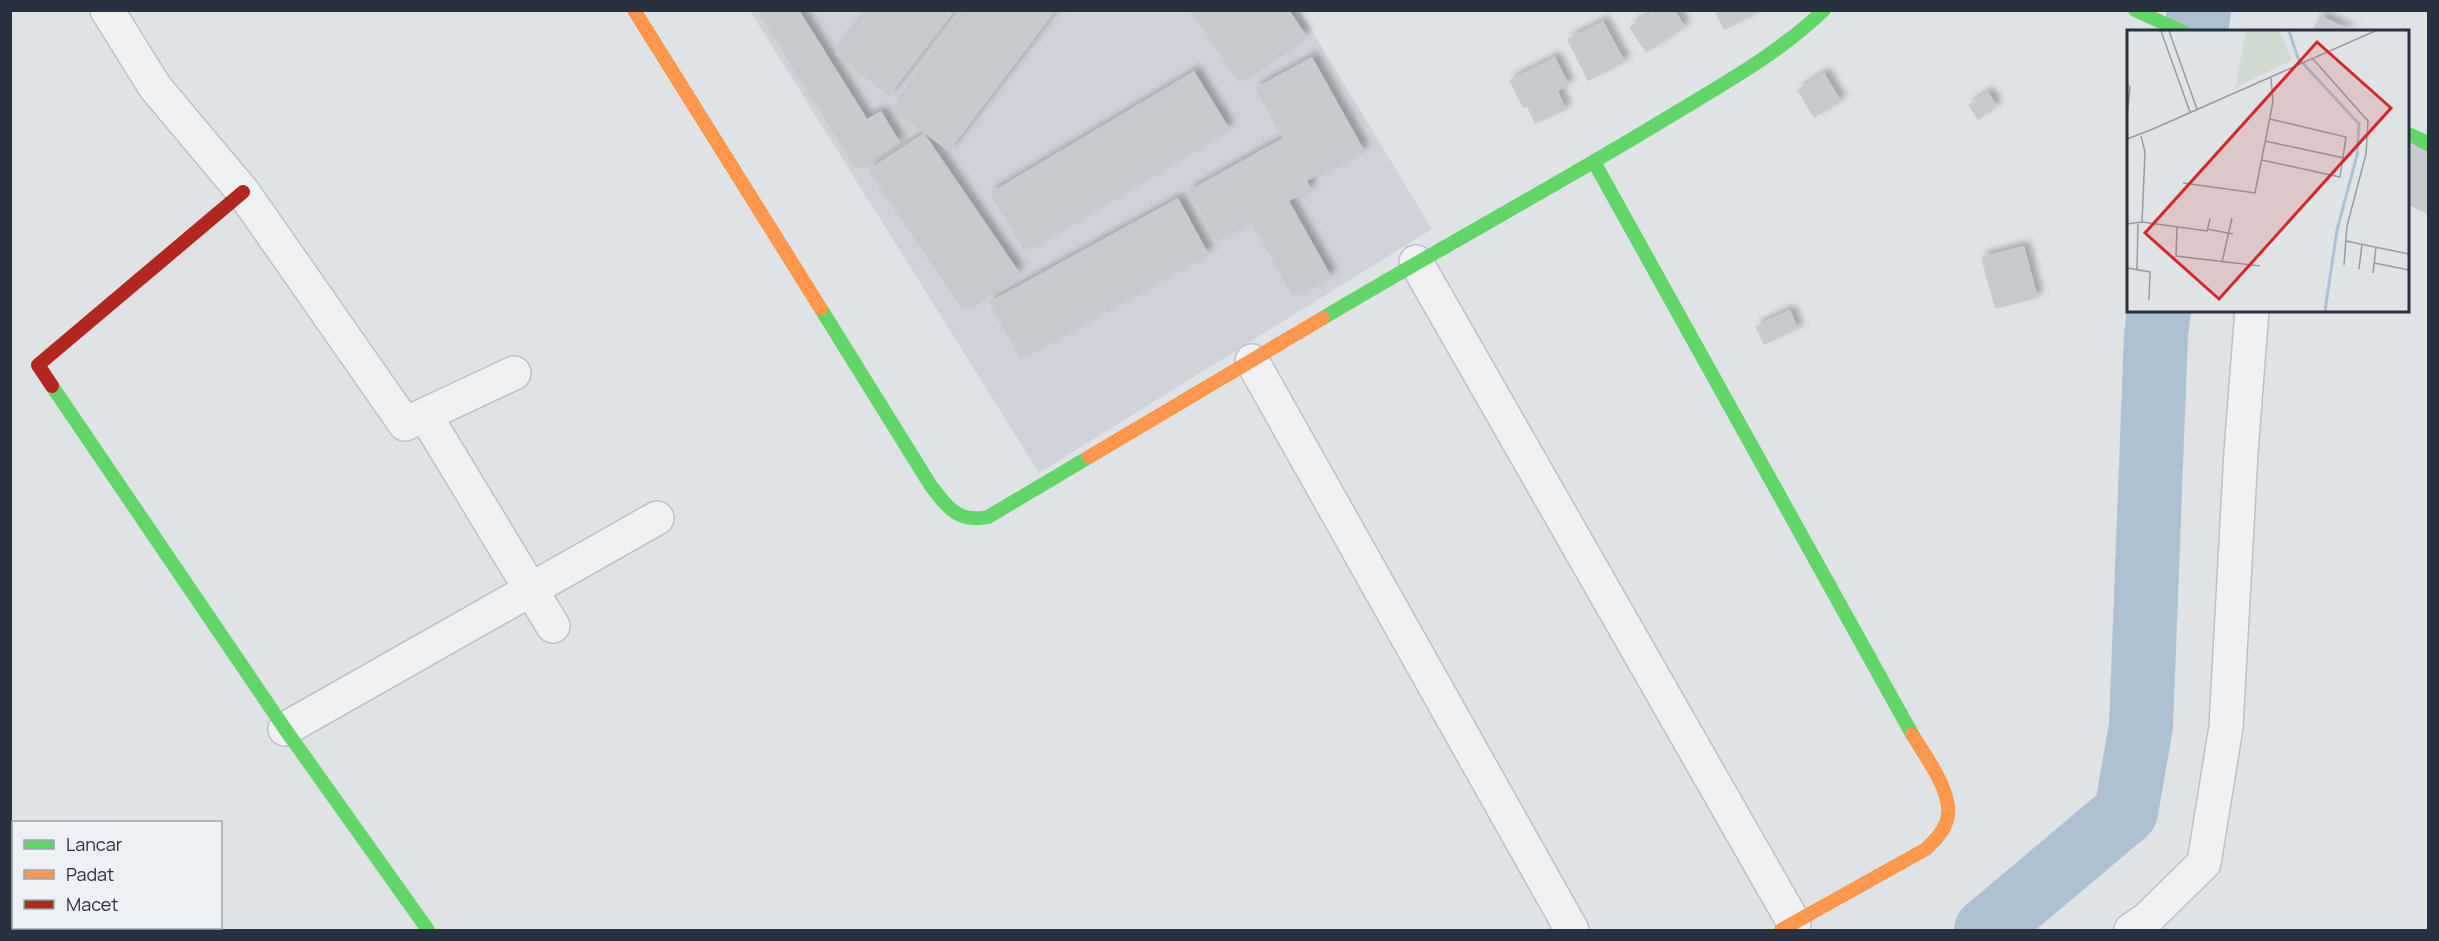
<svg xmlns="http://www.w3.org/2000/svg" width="2439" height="941" font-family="Manrope,sans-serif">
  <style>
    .built { fill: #ced3d9 }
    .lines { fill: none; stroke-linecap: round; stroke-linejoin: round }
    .river { stroke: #adc1d2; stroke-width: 64 }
    .building { fill: #c8cbce; filter: url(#shadow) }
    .street-casing { stroke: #bec1c4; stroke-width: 36 }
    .street { stroke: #f0f1f2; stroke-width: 33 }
    .fast { stroke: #63d668; stroke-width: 14 }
    .slow { stroke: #ff974d; stroke-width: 14 }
    .jam { stroke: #b3261e; stroke-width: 14 }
    .inset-river { fill: none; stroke: #adc1d2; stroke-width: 3 }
    .inset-road { fill: none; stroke: #969ca3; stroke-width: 1.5 }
    .view { fill: #d62828; fill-opacity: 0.15; stroke: #d62828; stroke-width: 3 }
    .inset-edge { fill: none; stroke: #27313f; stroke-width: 3 }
  </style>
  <defs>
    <filter id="shadow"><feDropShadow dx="5.5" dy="-5.5" stdDeviation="3" flood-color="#0004"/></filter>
  </defs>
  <rect width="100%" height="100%" fill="#e0e3e6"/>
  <path class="built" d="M750,11H1300L1432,229L1039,473Z"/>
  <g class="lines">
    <g class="river">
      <path d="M2196,32L2199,10"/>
      <path d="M1986,930L2126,812L2141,726L2156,335L2159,310"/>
    </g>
  </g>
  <g class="building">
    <path d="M757,10H799L867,119L881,111L900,142L856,169Z"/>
    <path d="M868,10H955L889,96L835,54Z"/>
    <path d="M967,10H1047L1051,14L1049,10H1056L949,151L924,133L1019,272L963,310L868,170L924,133L893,110Z"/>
    <path d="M1190,10H1289L1306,35L1238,82Z"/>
    <path d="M1655,10H1675L1685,27L1646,53L1629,27Z"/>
    <path d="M1714,10H1751L1753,16L1724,30Z"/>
    <path d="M2320,15L2353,32H2312Z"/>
    <path d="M1603,21L1625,62L1588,81L1567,39Z"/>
    <path d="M1312,57L1364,150L1307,181L1311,189L1289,201L1331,276L1293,296L1251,222L1216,241L1188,191L1283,138L1255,88Z"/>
    <path d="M1555,57L1569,85L1558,91L1566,110L1535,124L1527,107L1523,108L1509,80Z"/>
    <path d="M1194,71L1229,128L1024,251L990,193Z"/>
    <path d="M1824,73L1841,101L1814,118L1797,90Z"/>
    <path d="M1988,92L1997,106L1978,120L1968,105Z"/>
    <path d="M2408,143L2428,152V214L2408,205Z"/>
    <path d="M1178,198L1208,253L1020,358L989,302Z"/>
    <path d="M2024,246L2038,298L1995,309L1981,257Z"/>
    <path d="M1790,310L1798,329L1764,345L1755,326Z"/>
  </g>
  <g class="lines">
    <g class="street-casing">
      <g id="street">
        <path d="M107,10L155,87L243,192L405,424L514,373"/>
        <path d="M1416,262L1794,923"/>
        <path d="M1252,361L1572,930"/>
        <path d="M425,415L553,626"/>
        <path d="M285,729L657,518"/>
        <path d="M2131,930L2147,919L2204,863L2226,727L2241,452L2252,310"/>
      </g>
    </g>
    <use href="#street" class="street"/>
    <g class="fast">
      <path d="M2135,10L2183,32"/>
      <path d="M2408,134L2428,143"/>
      <path d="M1594,162L1912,734"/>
      <path d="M821,309L931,486C948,508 958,523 988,517L1089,457"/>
      <path d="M1323,318C1435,251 1550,189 1662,121C1718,87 1777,55 1824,10"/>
      <path d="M52,386L285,729L428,930"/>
    </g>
    <g class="slow">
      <path d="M634,10L821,309"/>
      <path d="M1089,457L1323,318"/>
      <path d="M1781,930L1926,849C1934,841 1942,834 1946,823C1957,797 1925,756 1912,734"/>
    </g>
    <path class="jam" d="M52,386L38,365L243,192"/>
  </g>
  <g transform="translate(2127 30)">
    <rect width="282" height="282" fill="#e0e3e6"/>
    <path d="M119,1H153L165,30L108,58Z" fill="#d1dad1"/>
    <path class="inset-river" d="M162,1L171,28L232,94L230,125L210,200L198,281"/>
    <path class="inset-road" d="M34,1L63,82M42,1L70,79M186,29L241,91L239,124L220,196L217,235M0,54L3,57L0,86M26,99L248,1M14,106L18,122L15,192M0,109L26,99M138,111L217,128M135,130L213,147L219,107L143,89M56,153L128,163L146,72L144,48M0,194L15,192L80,201L83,189M50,197L49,226L133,236M80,199L106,204M219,211L282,224M95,232L105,188M247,233L282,240M0,238L23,242L22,270M10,239L11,194M232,239L235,214M246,243L249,217"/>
    <path class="view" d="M190,12L264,78L92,269L18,203Z"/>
    <rect width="282" height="282" class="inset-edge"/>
  </g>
  <rect width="2439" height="941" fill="none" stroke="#27313f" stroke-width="24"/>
  <rect x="12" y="821" width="210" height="108" fill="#edf1f6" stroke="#9ea4ad" stroke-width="1.5"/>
  <rect x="24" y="840" width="30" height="9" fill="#63d668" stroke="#9ea4ad" stroke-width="1.5"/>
  <text x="66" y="851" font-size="18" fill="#27313f">Lancar</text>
  <rect x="24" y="870" width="30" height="9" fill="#ff974d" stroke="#9ea4ad" stroke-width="1.5"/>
  <text x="66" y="881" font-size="18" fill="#27313f">Padat</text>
  <rect x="24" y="900" width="30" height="9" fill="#b3261e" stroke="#9ea4ad" stroke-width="1.5"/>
  <text x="66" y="911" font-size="18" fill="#27313f">Macet</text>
</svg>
